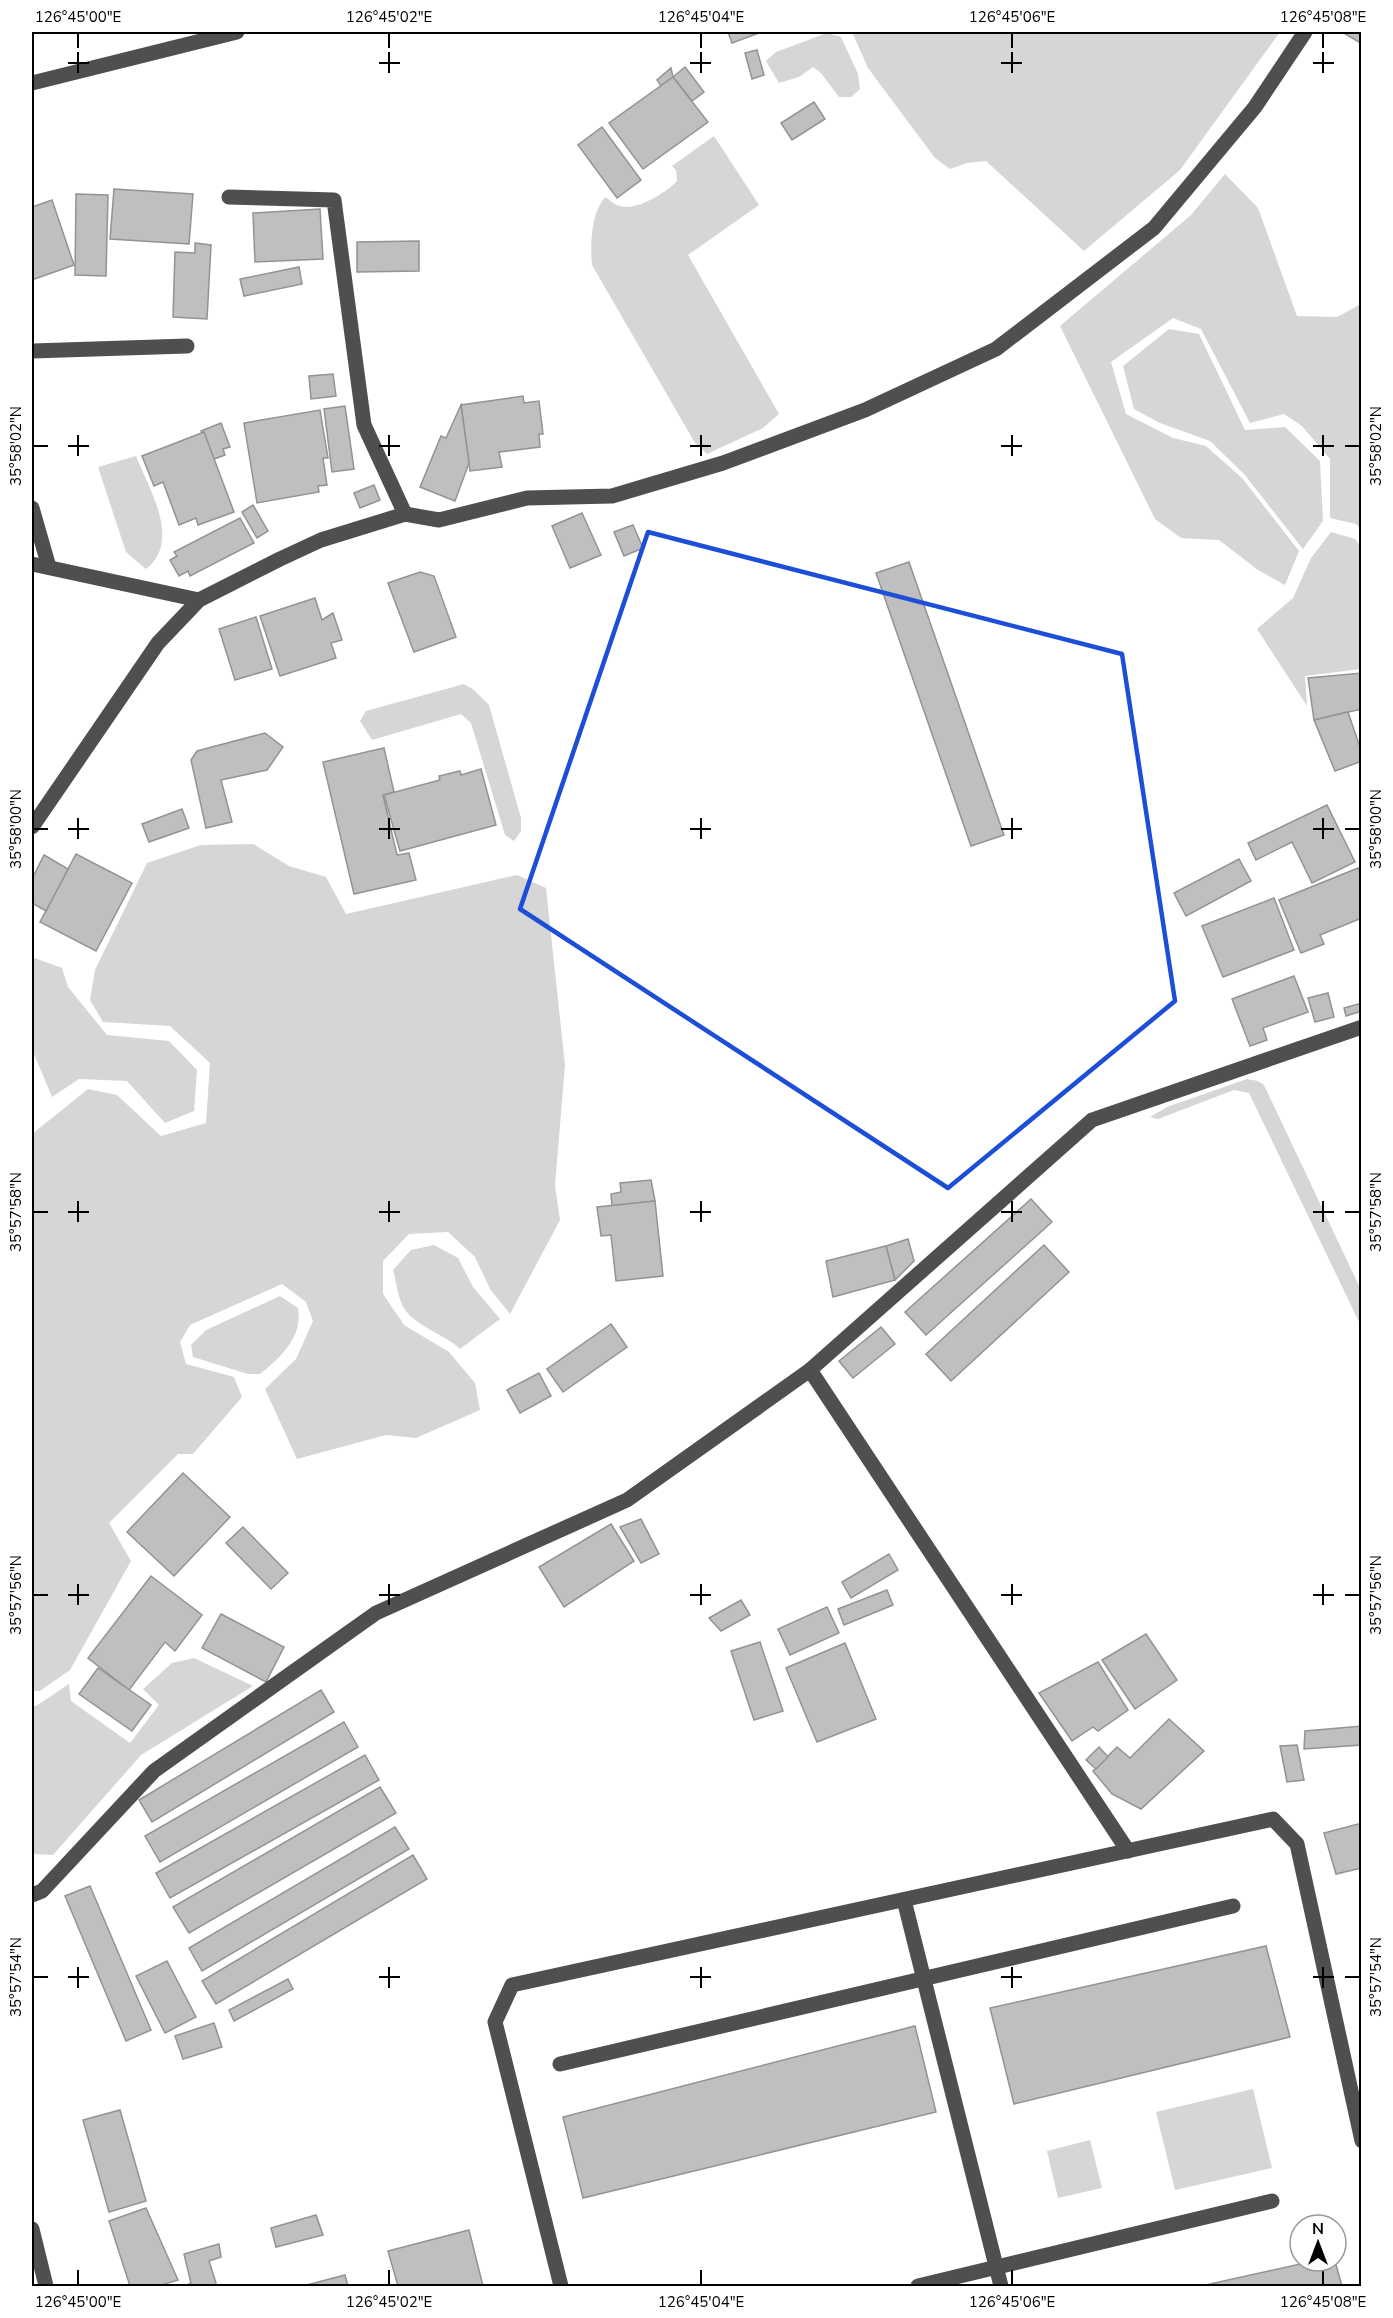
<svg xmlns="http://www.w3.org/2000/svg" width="1393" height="2318" font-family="'Nunito Sans',sans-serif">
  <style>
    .green { fill: #d6d6d6 }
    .building { fill: #bfbfbf; stroke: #939393; stroke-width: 1.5 }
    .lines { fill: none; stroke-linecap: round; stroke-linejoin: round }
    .minor { stroke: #4f4f4f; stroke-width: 15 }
    .marked { fill: none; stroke: #1d4ed8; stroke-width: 4.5; stroke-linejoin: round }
    .ticks { fill: none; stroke: #000; stroke-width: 2 }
    .neatline { fill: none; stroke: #000; stroke-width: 2 }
    .ticks-label { font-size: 15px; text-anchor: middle; fill: #000 }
  </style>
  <rect width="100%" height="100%" fill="#fff"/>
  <g class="green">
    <path d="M852,32H1280L1180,170L1084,251L986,161L967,163L950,169L935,158L868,68Z"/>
    <path d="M827,33L841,37L858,74L860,89L851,97H839L821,73L813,67L799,77L779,83L766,61L776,52Z"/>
    <path d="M714,136L759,205L688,255L779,414L763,428L707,454L695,443L592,265C590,243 591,214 605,197C609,199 613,204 617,205C634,213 666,193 677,181L676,170L672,166Z"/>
    <path d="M1225,174L1258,208L1297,316L1337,317L1361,304V529L1356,524L1330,518V459L1302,426L1284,414L1250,423L1201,329L1173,318L1111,362L1126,414L1173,438L1206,446L1242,478L1299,551L1285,585L1258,570L1219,540L1181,538L1155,519L1060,326L1191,215Z"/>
    <path d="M1169,329L1199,334L1245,430L1285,427L1320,461L1323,521L1303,549L1244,474L1210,441L1160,423L1134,409L1123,366Z"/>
    <path d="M136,456C149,489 182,541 146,569L126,552L98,467Z"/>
    <path d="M1331,532L1355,539L1361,546V669L1305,676L1307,706L1257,629L1293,598L1311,558Z"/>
    <path d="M464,684L474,690L489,705L521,818V831L514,841L505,835L471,723L461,714L372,740L360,721L366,711Z"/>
    <path d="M253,844L289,866L326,877L346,914L517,875L546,888L565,1065L555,1186L560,1220L510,1314L490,1289L475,1257L448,1232L409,1234L383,1261V1294L404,1325L449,1352L475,1383L480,1410L416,1438L386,1435L297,1459L265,1389L296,1359L313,1321L306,1302L282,1284L190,1325L180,1342L186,1364L234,1377L242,1397L193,1454H178L109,1523L131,1561L70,1670L40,1691H32V1134L88,1089L117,1095L161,1136L206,1123L210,1063L170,1026L103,1022L90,1000L95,970L147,863L201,845Z"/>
    <path d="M32,957L62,968L68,987L107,1035L169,1041L197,1070L194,1111L165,1123L127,1081L79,1079L52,1097L32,1049Z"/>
    <path d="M1247,1079L1258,1081L1264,1085L1361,1290V1326L1249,1093L1234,1090L1158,1119L1150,1117L1167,1107Z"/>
    <path d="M434,1245L458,1258L473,1287L500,1319L460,1349C444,1333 409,1325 401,1302C397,1292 396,1280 393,1270L411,1250Z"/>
    <path d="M280,1296L298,1308C303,1337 281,1357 260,1374H248L193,1357L191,1345L206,1330Z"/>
    <path d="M194,1658L253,1686L141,1755L53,1855L32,1854V1706H36L69,1684L71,1701L130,1743L159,1705L143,1689L172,1663Z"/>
    <path d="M1253,2089L1272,2168L1175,2190L1156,2112Z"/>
    <path d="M1090,2140L1102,2188L1058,2198L1047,2151Z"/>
  </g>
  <g class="building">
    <path d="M728,32H759V33L732,43Z"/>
    <path d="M1342,32H1362V44Z"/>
    <path d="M757,50L764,75L752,79L745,53Z"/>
    <path d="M685,67L704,92L692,101L673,77Z"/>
    <path d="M671,68L673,77L661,86L657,80Z"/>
    <path d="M673,77L708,122L643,169L609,123Z"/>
    <path d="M814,102L825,119L792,140L781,123Z"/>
    <path d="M602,127L641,180L617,198L578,145Z"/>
    <path d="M114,189L193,194L189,244L110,239Z"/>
    <path d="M76,194L108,195L106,276L75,275Z"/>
    <path d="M52,200L74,265L32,280V207Z"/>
    <path d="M320,209L323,259L255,262L253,213Z"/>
    <path d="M419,241V271L357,272V242Z"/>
    <path d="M195,243L211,245L207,319L173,317L175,252L195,253Z"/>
    <path d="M299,267L302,284L244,296L240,279Z"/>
    <path d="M333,374L336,396L311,399L309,376Z"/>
    <path d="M523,396L524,403L539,401L543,434H539L540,447L499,452L502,467L470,471L461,405Z"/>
    <path d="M461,405L469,463L455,501L420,487L441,436L446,438Z"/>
    <path d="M345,406L354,469L332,472L324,409Z"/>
    <path d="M320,410L328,458H323L327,485L318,486L319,492L257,503L244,423Z"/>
    <path d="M221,423L230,447L223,449L225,455L214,459L201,431Z"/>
    <path d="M204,432L234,512L198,525L196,518L179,525L163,482L154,486L142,456Z"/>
    <path d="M374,485L380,500L360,508L354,493Z"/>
    <path d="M253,505L268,531L257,538L242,512Z"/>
    <path d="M582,513L601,555L570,568L552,526Z"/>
    <path d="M240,518L254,543L190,576L188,571L179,576L170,560L177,556L174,552Z"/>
    <path d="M633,525L643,548L624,556L614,532Z"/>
    <path d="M909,562L1004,835L971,846L876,573Z"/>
    <path d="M420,572L434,576L456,637L414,652L388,583Z"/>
    <path d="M315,598L322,620L333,613L342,640L331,643L336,658L280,676L260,616Z"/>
    <path d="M256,617L272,669L235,680L219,629Z"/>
    <path d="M1362,673V709L1314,720L1308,678Z"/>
    <path d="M1348,712L1362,753V761L1335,771L1314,720Z"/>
    <path d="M265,733L283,747L267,770L221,780L232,822L206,828L191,760L197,751Z"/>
    <path d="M384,748L394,792L383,795L397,855L409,853L416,880L354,894L323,762Z"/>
    <path d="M481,769L496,825L400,851L384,795L440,780L439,776L460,771L461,775Z"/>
    <path d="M1327,805L1355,862L1312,883L1292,842L1256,860L1248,843Z"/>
    <path d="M182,809L189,828L149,842L142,824Z"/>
    <path d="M76,854L132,883L96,951L40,922Z"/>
    <path d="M44,855L68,869L46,911L32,903V879Z"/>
    <path d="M1239,859L1251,881L1186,916L1174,893Z"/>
    <path d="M1358,868L1362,876V918L1320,935L1324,944L1301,953L1279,900Z"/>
    <path d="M1274,898L1294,950L1223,977L1202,926Z"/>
    <path d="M1294,976L1308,1012L1263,1028L1267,1040L1250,1046L1232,999Z"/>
    <path d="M1328,993L1334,1017L1315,1022L1308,998Z"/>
    <path d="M1362,1003V1011L1346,1016L1344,1008Z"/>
    <path d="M651,1180L655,1201L612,1206L611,1194L621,1192L620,1183Z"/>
    <path d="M1031,1199L1052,1222L926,1335L905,1312Z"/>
    <path d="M655,1201L663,1276L616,1281L611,1235L601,1236L597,1207Z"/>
    <path d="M908,1239L914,1261L895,1280L886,1246Z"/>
    <path d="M1044,1245L1069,1272L951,1381L926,1354Z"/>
    <path d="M886,1246L895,1280L833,1297L826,1261Z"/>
    <path d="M611,1324L627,1347L563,1392L547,1369Z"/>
    <path d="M881,1327L895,1344L853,1378L839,1361Z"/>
    <path d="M539,1373L551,1396L520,1413L507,1390Z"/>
    <path d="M183,1473L230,1517L174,1576L127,1532Z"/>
    <path d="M641,1519L659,1554L641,1563L620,1527Z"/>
    <path d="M611,1524L634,1561L564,1607L539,1567Z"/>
    <path d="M243,1527L288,1573L271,1589L226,1543Z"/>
    <path d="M889,1554L898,1570L851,1598L842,1582Z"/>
    <path d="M151,1576L202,1615L175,1651L165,1642L129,1690L88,1658Z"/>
    <path d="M887,1590L893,1605L844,1625L838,1609Z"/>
    <path d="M741,1600L750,1615L721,1631L709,1618Z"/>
    <path d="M827,1607L839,1633L790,1655L778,1629Z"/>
    <path d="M221,1614L284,1647L266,1682L202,1648Z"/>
    <path d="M1146,1634L1177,1680L1135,1709L1102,1660Z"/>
    <path d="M760,1642L783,1711L754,1720L731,1651Z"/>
    <path d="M845,1643L876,1719L817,1742L786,1668Z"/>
    <path d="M1098,1662L1128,1710L1098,1731L1093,1727L1072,1741L1039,1693Z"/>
    <path d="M98,1668L151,1705L132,1731L79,1694Z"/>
    <path d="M321,1690L334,1712L152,1822L139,1800Z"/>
    <path d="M1169,1719L1204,1751L1141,1809L1112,1794L1093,1771L1117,1747L1130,1758Z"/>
    <path d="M344,1722L358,1747L160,1862L145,1836Z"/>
    <path d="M1362,1726V1745L1304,1749L1305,1731Z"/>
    <path d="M1297,1745L1304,1780L1287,1782L1280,1746Z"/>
    <path d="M1099,1747L1108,1757L1096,1769L1086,1760Z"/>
    <path d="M365,1755L379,1780L170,1898L156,1873Z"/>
    <path d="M380,1787L396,1813L189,1933L173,1907Z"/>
    <path d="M1362,1823V1868L1336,1874L1324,1833Z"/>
    <path d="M395,1827L409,1849L202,1971L189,1948Z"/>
    <path d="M413,1855L427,1879L216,2004L202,1981Z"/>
    <path d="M90,1886L151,2030L126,2041L65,1896Z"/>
    <path d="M1266,1946L1290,2037L1014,2104L990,2008Z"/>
    <path d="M167,1961L196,2017L165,2033L136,1976Z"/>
    <path d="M288,1979L293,1989L234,2021L229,2010Z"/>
    <path d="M214,2023L222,2047L183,2059L175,2036Z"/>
    <path d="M915,2026L936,2112L583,2198L563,2117Z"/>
    <path d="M120,2110L146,2201L109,2212L83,2120Z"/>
    <path d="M146,2208L178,2280L158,2286H130L109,2221Z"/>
    <path d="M316,2215L323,2235L276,2247L271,2228Z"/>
    <path d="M469,2230L483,2286H398L388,2251Z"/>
    <path d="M219,2244L221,2257L209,2261L216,2283L214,2286H185L191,2283L184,2254Z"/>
    <path d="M1314,2261H1335L1342,2286H1201Z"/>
    <path d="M345,2275L348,2286H303Z"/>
  </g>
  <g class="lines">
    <g class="minor">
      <path d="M32,83L237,32"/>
      <path d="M229,197L334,200L364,425L405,514"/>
      <path d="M32,351L187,346"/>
      <path d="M32,508L49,567"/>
      <path d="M32,564L199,600"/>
      <path d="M32,827L158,643L199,600L280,559L321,540L405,514L439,520L527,498L612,496L723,463L865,410L996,349L1154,228L1255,107L1305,32"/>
      <path d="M810,1370L1128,1851"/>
      <path d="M32,1895L42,1891L154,1771L376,1613L627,1500L810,1370L1092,1120L1362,1027"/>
      <path d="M904,1900L1001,2286"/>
      <path d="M560,2064L1233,1906"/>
      <path d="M32,2229L46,2286"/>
      <path d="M561,2286L495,2022L512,1985L1273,1819L1297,1844L1362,2141"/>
      <path d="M918,2286L1272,2201"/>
    </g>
  </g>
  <path class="marked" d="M648,532L1122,654L1175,1001L948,1188L520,909Z"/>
  <path class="ticks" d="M78,33V48M389,33V48M701,33V48M1012,33V48M1323,33V48M78,52V73M389,52V73M701,52V73M1012,52V73M1323,52V73M68,63H89M379,63H400M690,63H711M1001,63H1022M1313,63H1334M78,435V456M389,435V456M701,435V456M1012,435V456M1323,435V456M33,446H48M68,446H89M379,446H400M690,446H711M1001,446H1022M1313,446H1334M1345,446H1360M78,818V839M389,818V839M701,818V839M1012,818V839M1323,818V839M33,829H48M68,829H89M379,829H400M690,829H711M1001,829H1022M1313,829H1334M1345,829H1360M78,1201V1222M389,1201V1222M701,1201V1222M1012,1201V1222M1323,1201V1222M33,1212H48M68,1212H89M379,1212H400M690,1212H711M1001,1212H1022M1313,1212H1334M1345,1212H1360M78,1584V1605M389,1584V1605M701,1584V1605M1012,1584V1605M1323,1584V1605M33,1595H48M68,1595H89M379,1595H400M690,1595H711M1001,1595H1022M1313,1595H1334M1345,1595H1360M78,1967V1988M389,1967V1988M701,1967V1988M1012,1967V1988M1323,1967V1988M33,1977H48M68,1977H89M379,1977H400M690,1977H711M1001,1977H1022M1313,1977H1334M1345,1977H1360M78,2270V2285M389,2270V2285M701,2270V2285M1012,2270V2285M1323,2270V2285"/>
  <rect width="1393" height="2318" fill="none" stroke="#ffffff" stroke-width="66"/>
  <g transform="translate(1318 2243)"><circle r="28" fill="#ffffff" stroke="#999999" stroke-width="1.5"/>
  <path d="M0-4.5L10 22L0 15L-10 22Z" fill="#000000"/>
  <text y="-9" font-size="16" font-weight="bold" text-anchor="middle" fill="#000000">N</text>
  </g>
  <rect x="33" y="33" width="1327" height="2252" class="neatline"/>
  <g class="ticks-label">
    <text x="78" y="22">126°45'00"E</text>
    <text x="389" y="22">126°45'02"E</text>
    <text x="701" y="22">126°45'04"E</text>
    <text x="1012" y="22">126°45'06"E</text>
    <text x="1323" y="22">126°45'08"E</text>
    <text transform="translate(16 446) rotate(-90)" y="5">35°58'02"N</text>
    <text transform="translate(1376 446) rotate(-90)" y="5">35°58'02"N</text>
    <text transform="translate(16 829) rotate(-90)" y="5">35°58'00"N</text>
    <text transform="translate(1376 829) rotate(-90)" y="5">35°58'00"N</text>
    <text transform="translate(16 1212) rotate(-90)" y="5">35°57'58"N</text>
    <text transform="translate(1376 1212) rotate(-90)" y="5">35°57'58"N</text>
    <text transform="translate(16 1595) rotate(-90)" y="5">35°57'56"N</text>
    <text transform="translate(1376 1595) rotate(-90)" y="5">35°57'56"N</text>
    <text transform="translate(16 1977) rotate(-90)" y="5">35°57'54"N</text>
    <text transform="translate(1376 1977) rotate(-90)" y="5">35°57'54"N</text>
    <text x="78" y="2307">126°45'00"E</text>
    <text x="389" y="2307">126°45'02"E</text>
    <text x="701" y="2307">126°45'04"E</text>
    <text x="1012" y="2307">126°45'06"E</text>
    <text x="1323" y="2307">126°45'08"E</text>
  </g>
</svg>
